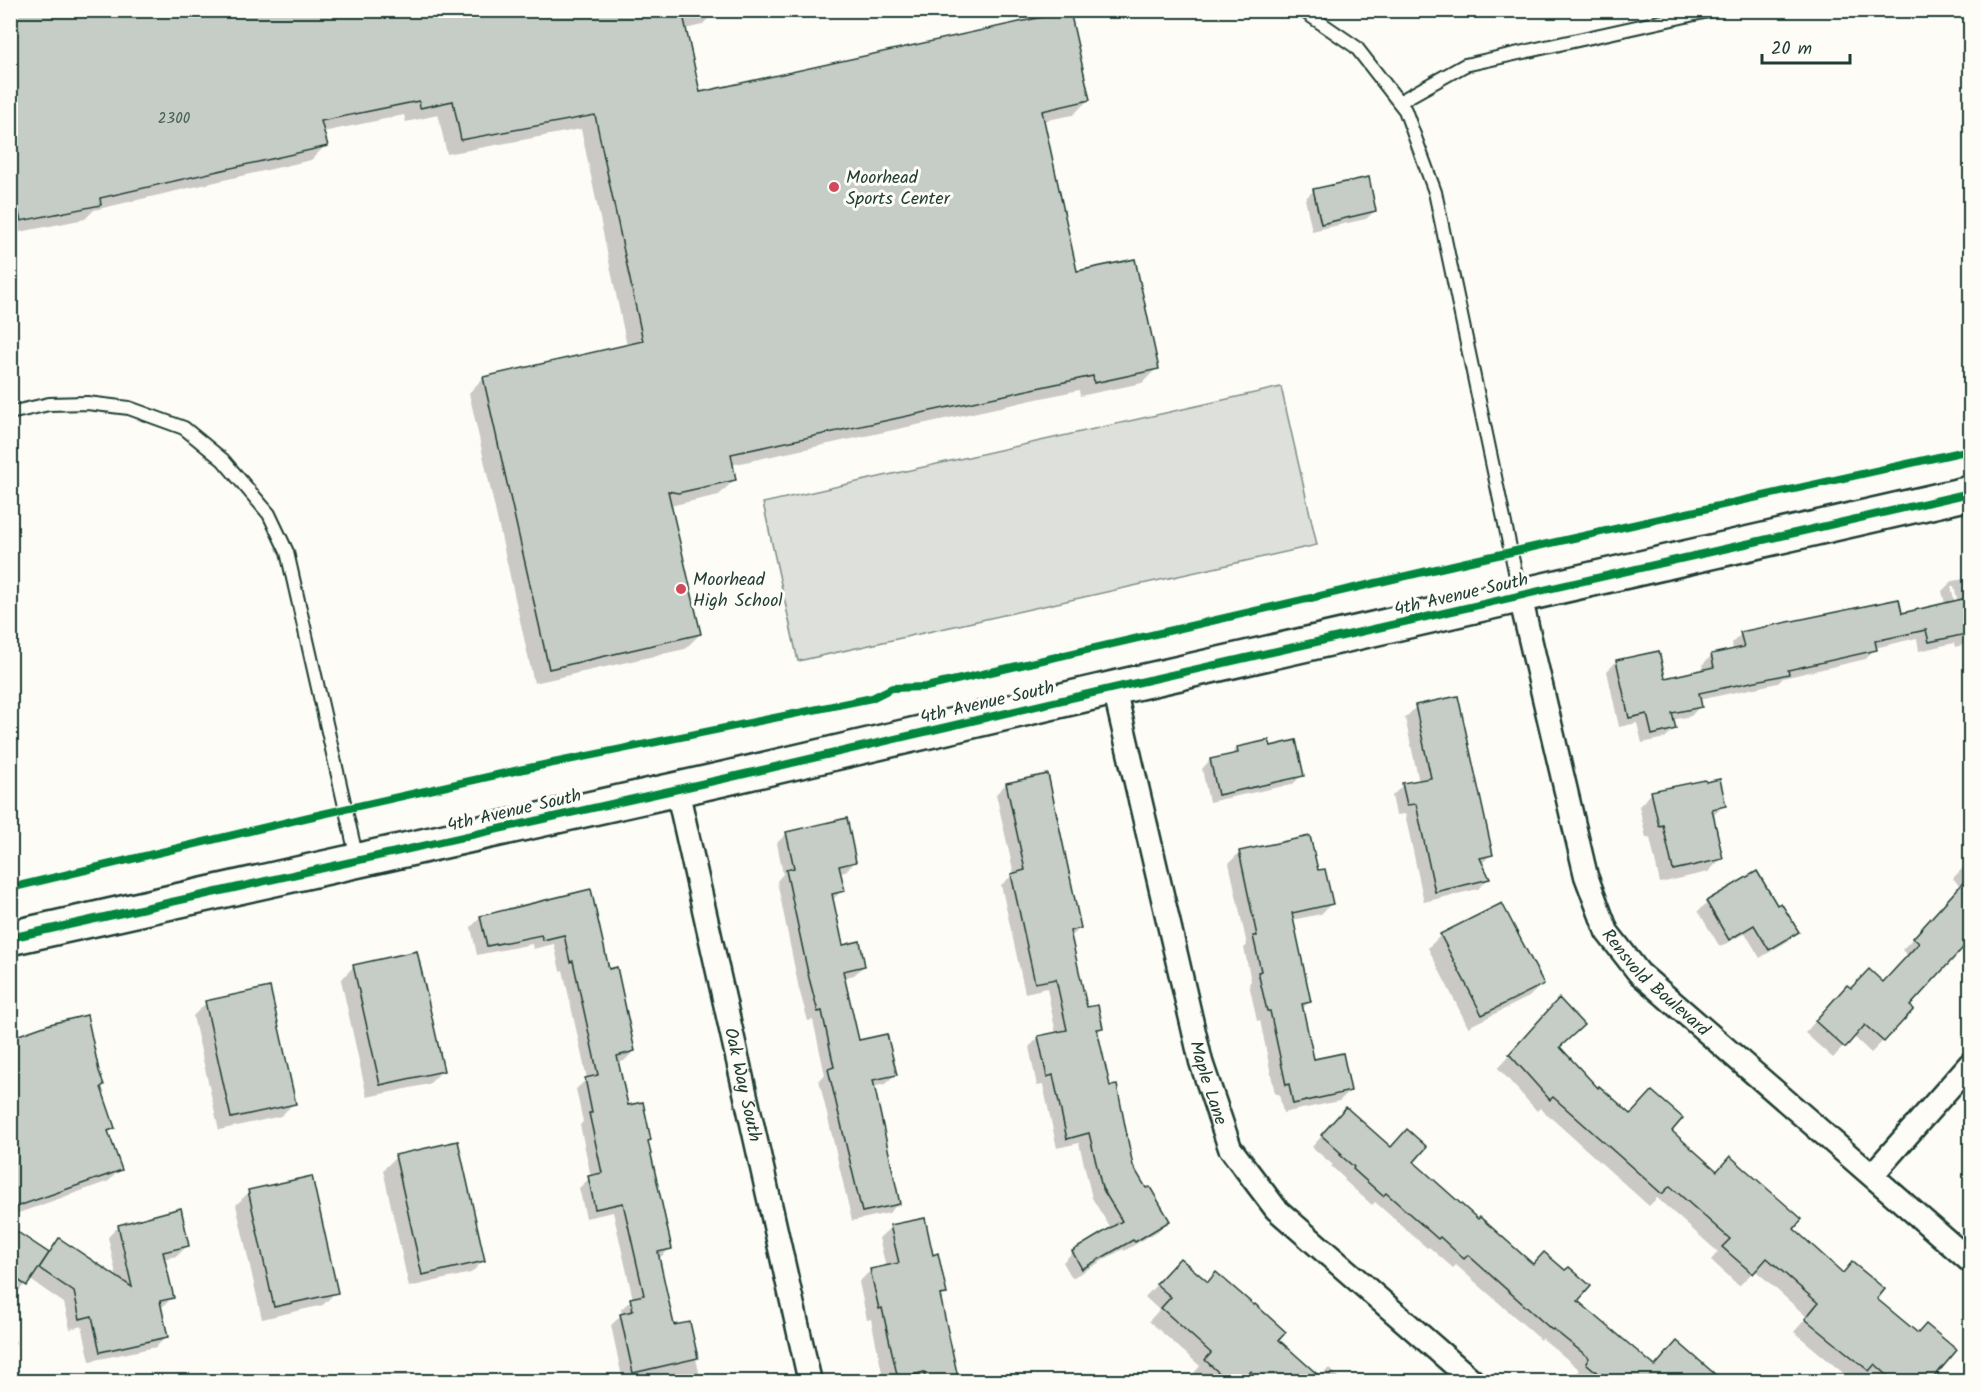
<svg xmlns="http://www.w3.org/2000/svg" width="1981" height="1392" font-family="Kalam,sans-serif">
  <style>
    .green { fill: #dde0db; stroke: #7e8e88; stroke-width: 1.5 }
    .shadow { fill: #0003; fill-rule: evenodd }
    .building { fill: #c6cdc7; stroke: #1f3d34; stroke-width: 1.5 }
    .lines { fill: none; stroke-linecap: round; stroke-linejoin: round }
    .lane-casing { stroke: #1f3d34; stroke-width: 16 }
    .street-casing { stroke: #1f3d34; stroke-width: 27 }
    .secondary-casing { stroke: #1f3d34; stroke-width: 38 }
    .lane { stroke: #fdfcf7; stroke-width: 12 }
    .street { stroke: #fdfcf7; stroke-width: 22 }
    .secondary { stroke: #fdfcf7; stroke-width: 33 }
    .cycleway-casing { stroke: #fdfcf7; stroke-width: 11 }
    .cycleway { stroke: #00873e; stroke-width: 8 }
    .poi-dot { fill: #d1495b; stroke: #fdfcf7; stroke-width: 2 }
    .labels { text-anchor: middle; stroke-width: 6; stroke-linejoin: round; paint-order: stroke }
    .number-label { font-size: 15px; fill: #496159 }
    .poi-label { font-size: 18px; fill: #1f3d34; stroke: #fdfcf7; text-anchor: start }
    .street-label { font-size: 18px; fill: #1f3d34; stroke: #fdfcf7 }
  </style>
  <rect width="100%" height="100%" fill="#fdfcf7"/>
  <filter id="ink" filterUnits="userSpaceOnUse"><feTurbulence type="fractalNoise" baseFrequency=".0167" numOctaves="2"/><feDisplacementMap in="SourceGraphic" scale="12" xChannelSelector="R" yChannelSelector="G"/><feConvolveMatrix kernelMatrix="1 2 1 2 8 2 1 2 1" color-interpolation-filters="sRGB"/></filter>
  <g filter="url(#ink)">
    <path class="green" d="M1281,387L1317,545L798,661L763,503Z"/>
    <g class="shadow">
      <path d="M10,10H716L702,25L685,29L699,94L1088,100L1073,115L1042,121L1076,273L1157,368L1142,383L1080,396L1079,390L731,465L734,480L719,495L670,506L700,634L685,649L534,683L469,393L483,378L627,346L581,129L447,154L438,115L406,122L404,115L323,132L326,145L311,160L94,210L85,219L10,234Z"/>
      <path d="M1314,190L1375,211L1366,219L1312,231L1305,199Z"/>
      <path d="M1970,578V643L1955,647L1954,643L1919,651L1917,638L1875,648L1866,659L1783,678L1778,683L1699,700L1700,706L1691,716L1672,720L1674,729L1665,738L1642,743L1637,723L1619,727L1607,671L1617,661L1664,680L1704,671L1702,665L1712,655L1733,651L1732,643L1741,634L1901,614L1945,604L1942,591L1952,581ZM1951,586H1954L1959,607L1956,608Z"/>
      <path d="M1416,707L1491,855L1481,864L1489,878L1478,889L1424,902L1405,814L1396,815L1392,796L1403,785L1419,782L1405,718Z"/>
      <path d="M1270,747L1302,775L1293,784L1209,802L1202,769L1210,760L1230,756L1237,748Z"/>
      <path d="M1006,784L1080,928L1070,938L1086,1009L1102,1028L1097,1033L1109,1088L1131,1167L1168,1221L1158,1231L1124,1251L1123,1249L1072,1278L1063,1262L1073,1252L1111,1229L1092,1198L1079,1143L1057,1148L1043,1085L1037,1086L1029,1047L1039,1037L1056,1034L1047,988L1025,993L1001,885L1014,874L996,794Z"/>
      <path d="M1652,793L1724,805L1712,817L1721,859L1708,872L1660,883L1650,838H1646L1639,806Z"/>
      <path d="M787,833L855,862L845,872L839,873L843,890L832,900L842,946L864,966L854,975L843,978L858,1041L895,1075L885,1084L873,1087L899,1203L889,1213L852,1221L819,1080L825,1075L813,1020L808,1021L799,989L777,881L783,874L777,843Z"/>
      <path d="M1970,833V850L1963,841Z"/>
      <path d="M1309,838L1316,872L1331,904L1321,914L1292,920L1310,1001L1302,1009L1313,1061L1350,1091L1339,1101L1283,1113L1279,1094H1275L1260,1020L1257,1021L1249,984L1251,981L1244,948L1247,945L1229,863L1239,853Z"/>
      <path d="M1970,861V937L1908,1006L1883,1041L1871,1053L1853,1036L1833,1058L1805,1033L1836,998L1851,990L1883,984L1908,956L1902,950L1960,887L1953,878Z"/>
      <path d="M1756,873L1777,907L1797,932L1788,941L1760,958L1745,933L1720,947L1698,911L1707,903Z"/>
      <path d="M590,891L608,971L634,1051L624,1061L617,1063L626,1107L650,1140L647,1143L670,1249L658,1259L672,1327L689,1324L701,1382H623L611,1325L622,1315L621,1309L633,1299L613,1212L586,1218L579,1188L591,1177L580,1125L583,1122L576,1089L587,1079L563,970L560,971L554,944L533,949L532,944L477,955L471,927L481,917Z"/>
      <path d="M1441,935L1542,984L1529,997L1468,1027L1428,948Z"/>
      <path d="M354,966L442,1071L429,1084L367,1097L341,980Z"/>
      <path d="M206,1003L294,1103L281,1116L219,1130L193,1016Z"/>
      <path d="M1547,1013L1559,1047L1597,1090L1631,1116L1670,1131L1716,1172L1792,1229L1843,1274L1875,1299L1937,1371L1949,1382H1868L1862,1376L1857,1382H1854L1794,1332L1807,1317L1755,1270L1739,1286L1711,1260L1718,1252L1657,1198L1649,1206L1540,1108L1537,1111L1498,1068Z"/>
      <path d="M10,1039L100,1088L113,1128L107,1134L120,1169L109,1181L10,1216Z"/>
      <path d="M1336,1120L1390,1148L1411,1162L1478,1221L1655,1368L1713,1382H1585L1576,1374L1580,1370L1542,1338L1541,1340L1456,1265L1453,1268L1429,1247L1427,1248L1375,1202L1372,1205L1344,1180L1345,1179L1331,1166L1333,1165L1312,1147Z"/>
      <path d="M396,1157L484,1260L471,1273L409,1287L383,1170Z"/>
      <path d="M249,1192L336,1292L323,1305L262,1319L236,1205Z"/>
      <path d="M119,1226L188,1245L177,1256L163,1259L172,1298L161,1308L167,1336L156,1347L90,1361L82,1326L70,1329L64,1303L29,1279L17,1293L10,1289V1250L47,1254L60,1240L117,1279L108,1237Z"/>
      <path d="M891,1227L932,1256L945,1293L940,1299L958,1382H884L871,1319L867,1320L859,1282L871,1270L886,1267L879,1238Z"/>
      <path d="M1168,1272L1277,1340L1319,1378L1329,1368L1344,1382H1203L1194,1373L1200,1366L1149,1321L1159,1310L1145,1297Z"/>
      <path d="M10,1327L16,1343L11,1348L15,1359L10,1363Z"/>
      <path d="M407,1374V1379L444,1377V1382H362L368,1376Z"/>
    </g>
    <g class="building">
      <path d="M10,10H682L700,92L1070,11L1090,100L1042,111L1077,271L1135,259L1159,369L1094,383L1093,376L731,454L736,480L678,493L668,491L701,634L549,669L483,377L643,341L595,115L461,140L453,101L420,108L419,101L321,121L328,146L100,198L101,205L21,221L14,194L10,195Z"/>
      <path d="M1369,177L1376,211L1321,224L1313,189Z"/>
      <path d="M1971,597V633L1929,642L1926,630L1875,641L1877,650L1788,670L1789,674L1699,693L1702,707L1672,713L1676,729L1652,735L1647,714L1629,718L1616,660L1659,651L1665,678L1714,667L1711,654L1744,647L1740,632L1899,599L1902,613Z"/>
      <path d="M1458,696L1493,855L1480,858L1490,879L1435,892L1416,804L1407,805L1402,783L1431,778L1415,705Z"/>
      <path d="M1269,740L1271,746L1296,740L1304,776L1218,795L1210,759L1238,753L1237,747Z"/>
      <path d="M1048,774L1081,928L1070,931L1087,1007L1098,1005L1103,1028L1097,1029L1110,1086L1117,1085L1133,1166L1146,1188L1150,1187L1170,1221L1135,1242L1133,1240L1082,1269L1072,1251L1122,1221L1102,1188L1089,1133L1067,1139L1053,1075L1047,1077L1038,1036L1067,1030L1056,979L1035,983L1011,874L1025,870L1006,783Z"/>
      <path d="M1720,779L1726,806L1712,809L1723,859L1673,870L1663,825L1659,826L1651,791L1705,780L1706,782Z"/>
      <path d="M847,818L856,862L839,866L845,891L832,894L843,945L860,941L865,966L843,971L859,1040L887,1034L897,1075L873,1080L900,1204L862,1212L828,1069L834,1067L822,1011L818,1012L809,978L786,870L794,868L786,832Z"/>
      <path d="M1310,836L1318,870L1325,869L1333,904L1292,913L1311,1002L1302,1004L1314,1059L1343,1053L1351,1091L1293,1104L1289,1084L1286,1085L1270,1011H1267L1258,972L1261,971L1253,936H1257L1239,851Z"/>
      <path d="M1757,871L1777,905L1781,903L1799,932L1769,950L1754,925L1729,940L1706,901Z"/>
      <path d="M1971,874V939L1910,1006L1914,1009L1884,1042L1865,1025L1845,1048L1815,1021L1847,985L1851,988L1869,969L1883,982L1919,943L1913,938Z"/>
      <path d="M591,889L609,969L617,967L635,1051L617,1056L628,1105L643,1102L651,1140L648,1141L672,1249L658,1252L674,1325L690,1322L698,1358L633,1373L620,1314L633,1311L630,1298L644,1295L623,1203L595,1209L588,1176L602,1173L589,1113H592L585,1078L598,1075L573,961L570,962L564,935L543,940L541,935L487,946L480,916Z"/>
      <path d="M1502,903L1544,984L1482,1015L1440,934Z"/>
      <path d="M417,951L444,1071L380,1085L353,965Z"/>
      <path d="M270,987L296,1104L231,1118L205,1001Z"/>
      <path d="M1559,998L1584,1025L1560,1047L1598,1088L1599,1086L1631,1114L1652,1091L1683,1118L1672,1131L1717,1171L1730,1156L1802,1219L1794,1229L1843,1273L1852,1262L1885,1289L1877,1299L1918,1333L1926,1324L1957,1350L1930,1382H1895L1875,1364L1869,1371L1805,1319L1818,1303L1767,1258L1753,1274L1722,1247L1730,1239L1670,1186L1662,1194L1553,1097L1550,1100L1509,1054Z"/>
      <path d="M87,1015L99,1071L104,1085L101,1087L115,1128L108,1131L122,1170L10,1209V1038L50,1024Z"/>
      <path d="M1346,1107L1391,1147L1407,1129L1427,1147L1414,1162L1478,1219L1480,1217L1533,1264L1544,1252L1565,1270L1569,1267L1591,1286L1578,1301L1655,1366L1677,1341L1724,1382H1608L1586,1363L1589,1358L1553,1329L1552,1330L1468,1255L1464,1259L1440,1237L1438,1239L1386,1193L1383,1196L1353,1169L1354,1167L1340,1155L1342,1154L1321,1135Z"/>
      <path d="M458,1141L485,1261L422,1275L395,1155Z"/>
      <path d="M312,1176L338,1293L274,1307L248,1190Z"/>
      <path d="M181,1208L189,1246L163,1252L174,1298L160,1301L168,1337L100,1352L92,1316L80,1319L74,1292L39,1268L59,1238L132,1287L118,1225Z"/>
      <path d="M925,1218L933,1255L938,1253L947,1294L940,1295L959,1382H926L924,1372L898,1379L882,1308L879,1309L870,1269L899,1263L890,1225Z"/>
      <path d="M10,1227L49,1253L27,1286L10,1275Z"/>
      <path d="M1180,1258L1208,1282L1216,1272L1254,1305L1255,1304L1286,1332L1279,1340L1326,1382H1262L1251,1371L1242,1382H1229L1205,1360L1211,1353L1161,1308L1171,1297L1156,1284Z"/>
    </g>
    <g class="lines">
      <g class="lane-casing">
        <g id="lane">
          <path d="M1302,10L1356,47L1405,110L1435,192L1520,595"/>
          <path d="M1399,102L1465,65L1713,10"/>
          <path d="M10,413L49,404L87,403L129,408L184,428L223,460L269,514L287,552L357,859"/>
        </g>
      </g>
      <g class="street-casing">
        <g id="street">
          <path id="s1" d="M1520,596L1586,876L1607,932L1639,973L1970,1261"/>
          <path id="s2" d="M1114,688L1201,1062L1230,1148L1276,1209L1474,1382"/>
          <path id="s3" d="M677,789L810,1382"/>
          <path d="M1872,1175L1970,1064"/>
        </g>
      </g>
      <g class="secondary-casing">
        <path id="secondary" d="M10,938L723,779L1114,688L1970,493"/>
      </g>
      <use href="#lane" class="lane"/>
      <use href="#street" class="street"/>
      <use href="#secondary" class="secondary"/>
      <g class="cycleway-casing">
        <g id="cycleway">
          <path d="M10,888L309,817L519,770L872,698L892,688L926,687L1475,560L1970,450"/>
          <path d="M10,938L723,779L1114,688L1970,493"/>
        </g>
      </g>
      <use href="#cycleway" class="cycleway"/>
    </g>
  </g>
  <g class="poi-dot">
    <circle cx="834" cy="187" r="6"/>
    <circle cx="681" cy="589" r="6"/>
  </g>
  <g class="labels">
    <g class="number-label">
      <text x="174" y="123">2300</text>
    </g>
    <g class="poi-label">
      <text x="846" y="183">Moorhead<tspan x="846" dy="21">Sports Center</tspan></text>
      <text x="693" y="585">Moorhead<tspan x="693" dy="21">High School</tspan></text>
    </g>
    <g class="street-label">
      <text transform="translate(1461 594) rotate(-13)" y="6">4th Avenue South</text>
      <text transform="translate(987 702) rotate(-13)" y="6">4th Avenue South</text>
      <text transform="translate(514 810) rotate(-13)" y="6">4th Avenue South</text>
      <text dy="6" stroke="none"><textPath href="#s1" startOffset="418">Rensvold Boulevard</textPath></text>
      <text dy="6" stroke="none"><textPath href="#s2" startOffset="406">Maple Lane</textPath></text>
      <text dy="6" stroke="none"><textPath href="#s3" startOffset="303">Oak Way South</textPath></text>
    </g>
  </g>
  <rect width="1981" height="1392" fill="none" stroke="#fdfcf7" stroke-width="36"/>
  <rect x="18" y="18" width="1945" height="1356" fill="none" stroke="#1f3d34" stroke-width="2" filter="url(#ink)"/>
  <path d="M1762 54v9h88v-9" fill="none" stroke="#1f3d34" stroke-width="3"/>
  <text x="1771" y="54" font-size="18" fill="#1f3d34" stroke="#fdfcf7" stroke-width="4.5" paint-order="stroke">20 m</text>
</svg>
